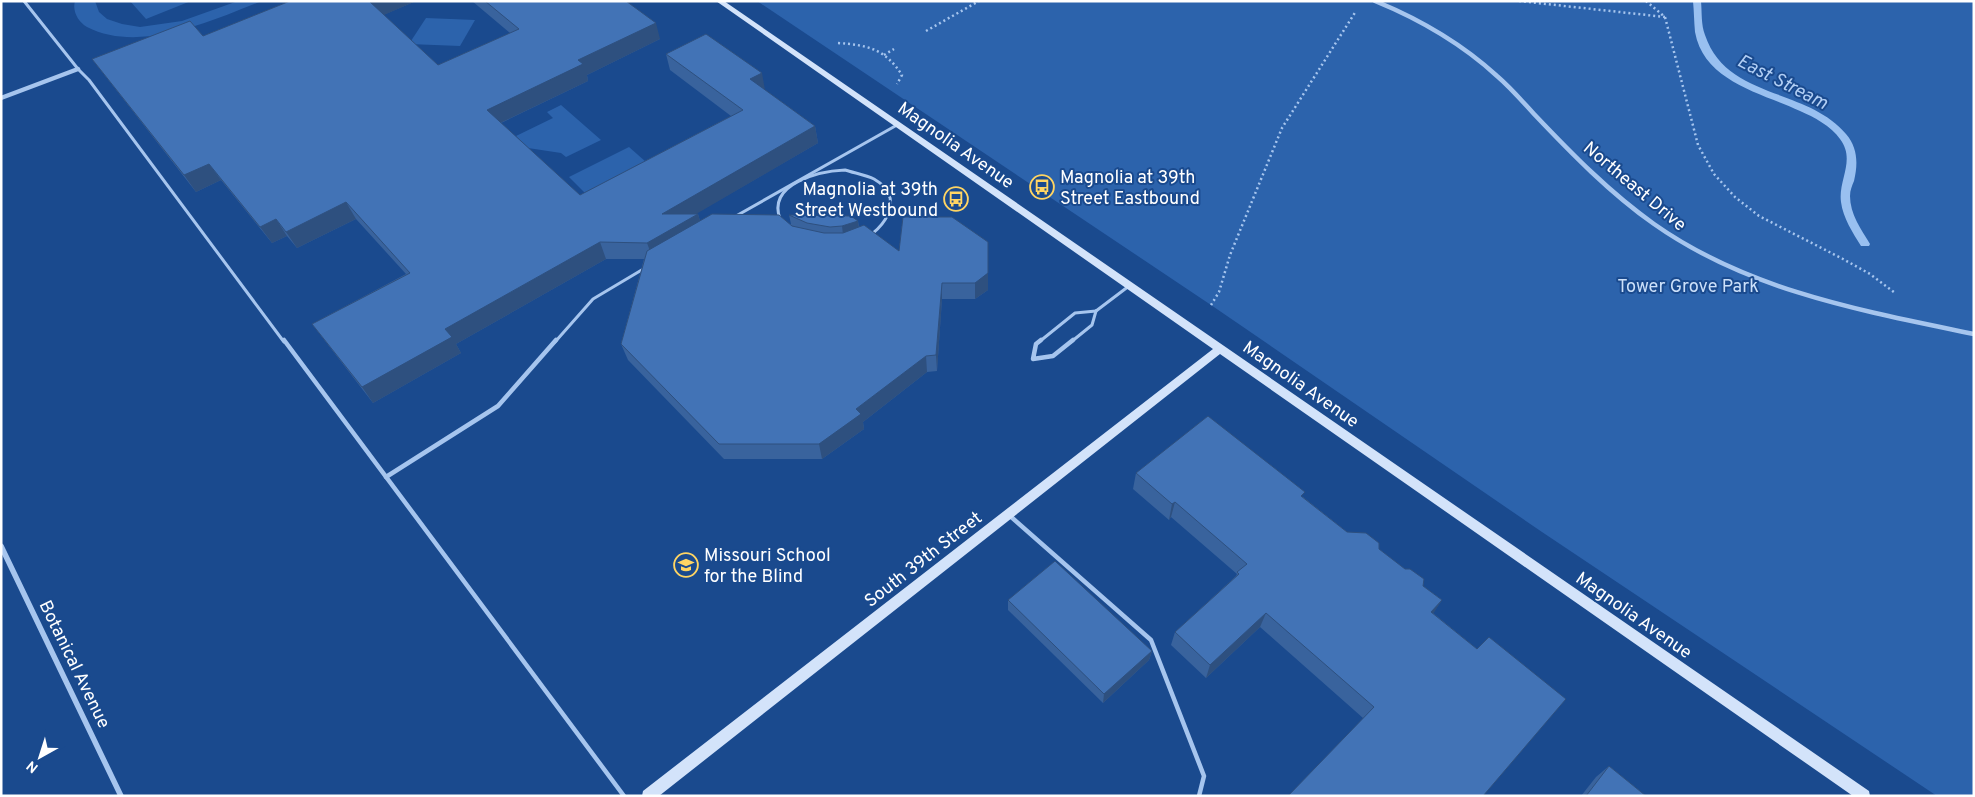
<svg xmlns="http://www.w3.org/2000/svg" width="1975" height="797" font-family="Overpass,sans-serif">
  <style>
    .green { fill: #2c63ac }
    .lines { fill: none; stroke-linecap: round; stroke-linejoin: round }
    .stream { fill: #99c0f0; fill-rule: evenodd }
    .path { stroke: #a6c5ee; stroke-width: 2.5; stroke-dasharray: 2 3; stroke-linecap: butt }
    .lane-far1 { stroke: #a6c5ee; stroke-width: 3 }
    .lane { stroke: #a6c5ee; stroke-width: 4.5 }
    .street-far1 { stroke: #a6c5ee; stroke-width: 4.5 }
    .street { stroke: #a6c5ee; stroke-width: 5.5 }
    .secondary { fill: #d3e3fa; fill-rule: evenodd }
    .wall { fill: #39639d }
    .shaded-wall { fill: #2e507f }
    .building { fill: #4273b6; stroke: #2e507f }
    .labels { text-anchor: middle; stroke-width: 4; stroke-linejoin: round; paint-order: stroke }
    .street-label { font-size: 18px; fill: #fff; stroke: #1a4a8e }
    .poi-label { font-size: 18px; fill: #fff; stroke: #1a4a8e; text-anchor: start }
    .park-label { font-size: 18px; fill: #cce0fa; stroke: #1a4a8e }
    .water-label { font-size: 19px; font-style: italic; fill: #b2cff5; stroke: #1a4a8e }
  </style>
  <rect width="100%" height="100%" fill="#1a4a8e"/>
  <g class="green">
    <path d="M75,1H95L99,12L107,19L122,24L140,27L182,21L238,1H262C211,21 140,54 87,27C78,22 72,11 75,1Z"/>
    <path d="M130,1H191L146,19Z"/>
    <path d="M757,1H1974V796H1937L1542,532L1211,305Z"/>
    <path d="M426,18L475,20L460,46L409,44Z"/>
    <path d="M561,105L601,140L566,157L561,153L528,148L516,136L553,118L547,112Z"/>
    <path d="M629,147L646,162L586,194L569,177Z"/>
  </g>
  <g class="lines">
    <path class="stream" d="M1693,1H1701C1702,12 1701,25 1705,35C1727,100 1807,87 1846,134C1858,148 1858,164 1854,181C1852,186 1850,190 1850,196C1850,214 1861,229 1870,244L1869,246H1861C1853,233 1843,218 1841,202C1838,180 1856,160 1840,139C1831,126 1814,117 1800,111C1762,93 1704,82 1695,32C1694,22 1694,11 1693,1Z"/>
    <g class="path">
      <path d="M1519,1L1665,17"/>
      <path d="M1646,1L1665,17L1698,145L1714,174L1735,197L1759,216L1843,259L1870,274L1895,293"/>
      <path d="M926,31L979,1"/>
      <path d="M838,43C868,45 885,49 902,75L897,84"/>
      <path d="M884,55L894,49"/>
      <path d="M1211,305L1219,292L1230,255L1282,128L1356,11"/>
    </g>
    <g class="lane-far1">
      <path d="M24,1L78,69L89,80L284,342"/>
      <path d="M845,170C854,173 866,175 874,179C913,201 875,242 845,246C828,248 812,246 797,239C789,235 782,227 780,219C767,183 820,171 845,170Z"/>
      <path d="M736,216L897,125"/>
      <path d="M1096,311L1129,286"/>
      <path d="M555,342L593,299L645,268"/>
      <path d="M1039,342L1075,313L1096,311"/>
      <path d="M1071,342L1092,325L1096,311"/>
    </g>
    <g class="lane">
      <path d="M284,340L624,796"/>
      <path d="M1041,340L1036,344L1033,359L1053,356L1073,340"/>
      <path d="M386,477L498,406L556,340"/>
      <path d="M1009,515L1151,640L1204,776L1199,796"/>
    </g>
    <g class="street-far1">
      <path d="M1375,1C1419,19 1462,44 1497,76C1511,88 1522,101 1534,114C1571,153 1610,193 1654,224C1749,291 1863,311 1974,334"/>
      <path d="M1,98L78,69"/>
    </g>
    <path class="street" d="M1,546L121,796"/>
    <path class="secondary" d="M716,1H724L1869,791L1870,796H1853L1220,354L659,796H642L643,791L1213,349Z"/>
  </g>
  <g class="wall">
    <path d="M290,1H416L383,15L438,65L510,33L472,1H626L660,39L587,75L588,81L501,123L580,195L731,116L670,70L666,54L765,90L815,126L818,143L695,214H698L700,221L791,224L789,215L858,221L859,227L899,251L903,217L988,290L975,299H942L937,371L927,372L863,422L864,429L822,459H724L628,360L621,344L644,259H606L456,344L461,353L373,403L312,324L406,274L356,219L297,248L287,236L272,243L221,180L196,192L92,59L203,36Z"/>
    <path d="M1136,473L1303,497L1347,532L1379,549L1423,586L1442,600L1433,613L1477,649L1566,699L1363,718L1260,627L1206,678L1171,645L1175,632L1236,576L1237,574L1171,517L1169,520L1133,489Z"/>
    <path d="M1008,600L1152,651L1149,660L1103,703L1008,610Z"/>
    <path d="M1609,766L1646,796H1581L1596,777Z"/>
  </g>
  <g class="shaded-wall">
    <path d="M368,1H416L377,18Z"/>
    <path d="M656,23L660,39L587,75L588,81L494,126L487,110L578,60Z"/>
    <path d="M762,73L765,90L750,79Z"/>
    <path d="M815,126L818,143L667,231L662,214Z"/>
    <path d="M209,164L221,180L196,192L184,175Z"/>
    <path d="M346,202L356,219L297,248L286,232Z"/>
    <path d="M698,214L703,231L653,259L647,243Z"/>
    <path d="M276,219L287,236L272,243L260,227Z"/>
    <path d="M858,221L860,237L844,243L842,226Z"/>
    <path d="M600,242L606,259L456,344L461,353L373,403L362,387L445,329Z"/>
    <path d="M988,273V290L975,299V283Z"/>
    <path d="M942,283V299L937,371L936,355Z"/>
    <path d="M926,356L927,372L863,422L864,429L822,459L819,444L856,409Z"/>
    <path d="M1175,502L1171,517L1169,520L1172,504Z"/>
    <path d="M1442,600L1433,614L1431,612Z"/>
    <path d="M1266,613L1260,627L1206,678L1210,665Z"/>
    <path d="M1152,651L1149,660L1103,703L1104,694Z"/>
  </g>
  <g class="building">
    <path d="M290,1H369L438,65L519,29L485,1H626L656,23L578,60L583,64L487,110L580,195L743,110L666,54L706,34L762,73L750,79L815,126L662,214H698L647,243L600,242L445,329L452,337L362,387L312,324L410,273L346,202L286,232L276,219L260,227L209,164L184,175L92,59L190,21L203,36Z"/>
    <path d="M712,214L779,215L792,226L824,233H843L864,225L899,251L903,217H952L988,242V273L975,283H942L936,355L926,356L856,409L861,414L819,444H719L621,344L647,251Z"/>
    <path d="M789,215L851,216L858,221L842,226L830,227L807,223Z"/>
    <path d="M1208,416L1305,492L1301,496L1347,532L1366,533L1379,543V549L1405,569H1410L1424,579L1423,586L1442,600L1431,612L1477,649L1489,637L1566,699L1483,796H1288L1374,707L1266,613L1210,665L1175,632L1239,574L1237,572L1247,564L1175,502L1172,504L1136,473Z"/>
    <path d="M1055,561L1152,651L1104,694L1008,600Z"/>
    <path d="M1609,766L1646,796H1586Z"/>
  </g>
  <defs>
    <g id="bus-ring" transform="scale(1.25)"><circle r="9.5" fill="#1a4a8e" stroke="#ffd563" stroke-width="1.5"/><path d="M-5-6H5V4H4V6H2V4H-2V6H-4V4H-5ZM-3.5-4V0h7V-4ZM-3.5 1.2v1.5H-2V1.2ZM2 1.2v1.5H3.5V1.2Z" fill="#ffd563"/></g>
    <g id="school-ring" transform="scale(1.25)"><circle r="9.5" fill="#1a4a8e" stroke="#ffd563" stroke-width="1.5"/><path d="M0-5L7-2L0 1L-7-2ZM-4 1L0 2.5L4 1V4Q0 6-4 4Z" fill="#ffd563"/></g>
  </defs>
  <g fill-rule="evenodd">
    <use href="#bus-ring" x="1042" y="187"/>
    <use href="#bus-ring" x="956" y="199"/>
    <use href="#school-ring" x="686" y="565"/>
  </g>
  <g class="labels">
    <g class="street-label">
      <text transform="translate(956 145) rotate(35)" y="6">Magnolia Avenue</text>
      <text transform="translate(1635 186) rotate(40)" y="6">Northeast Drive</text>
      <text transform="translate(1301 384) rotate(35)" y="6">Magnolia Avenue</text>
      <text transform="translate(923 559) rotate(-38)" y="6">South 39th Street</text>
      <text transform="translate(1634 615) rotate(35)" y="6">Magnolia Avenue</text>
      <text transform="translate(75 664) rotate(64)" y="6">Botanical Avenue</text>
    </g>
    <g class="poi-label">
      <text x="1060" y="183">Magnolia at 39th<tspan x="1060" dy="21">Street Eastbound</tspan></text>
      <text x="938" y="195" text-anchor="end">Magnolia at 39th<tspan x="938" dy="21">Street Westbound</tspan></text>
      <text x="704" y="561">Missouri School<tspan x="704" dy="21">for the Blind</tspan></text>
    </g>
    <g class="park-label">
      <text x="1688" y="292">Tower Grove Park</text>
    </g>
    <g class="water-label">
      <text transform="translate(1783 81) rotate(27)" y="7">East Stream</text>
    </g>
  </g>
  <rect width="1975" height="797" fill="none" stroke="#ffffff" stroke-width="5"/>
  <g transform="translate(40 757) rotate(219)" stroke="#1a4a8e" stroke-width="4" paint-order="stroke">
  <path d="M0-4L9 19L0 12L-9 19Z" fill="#ffffff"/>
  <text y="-8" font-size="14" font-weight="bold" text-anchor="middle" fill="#ffffff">N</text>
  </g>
</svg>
